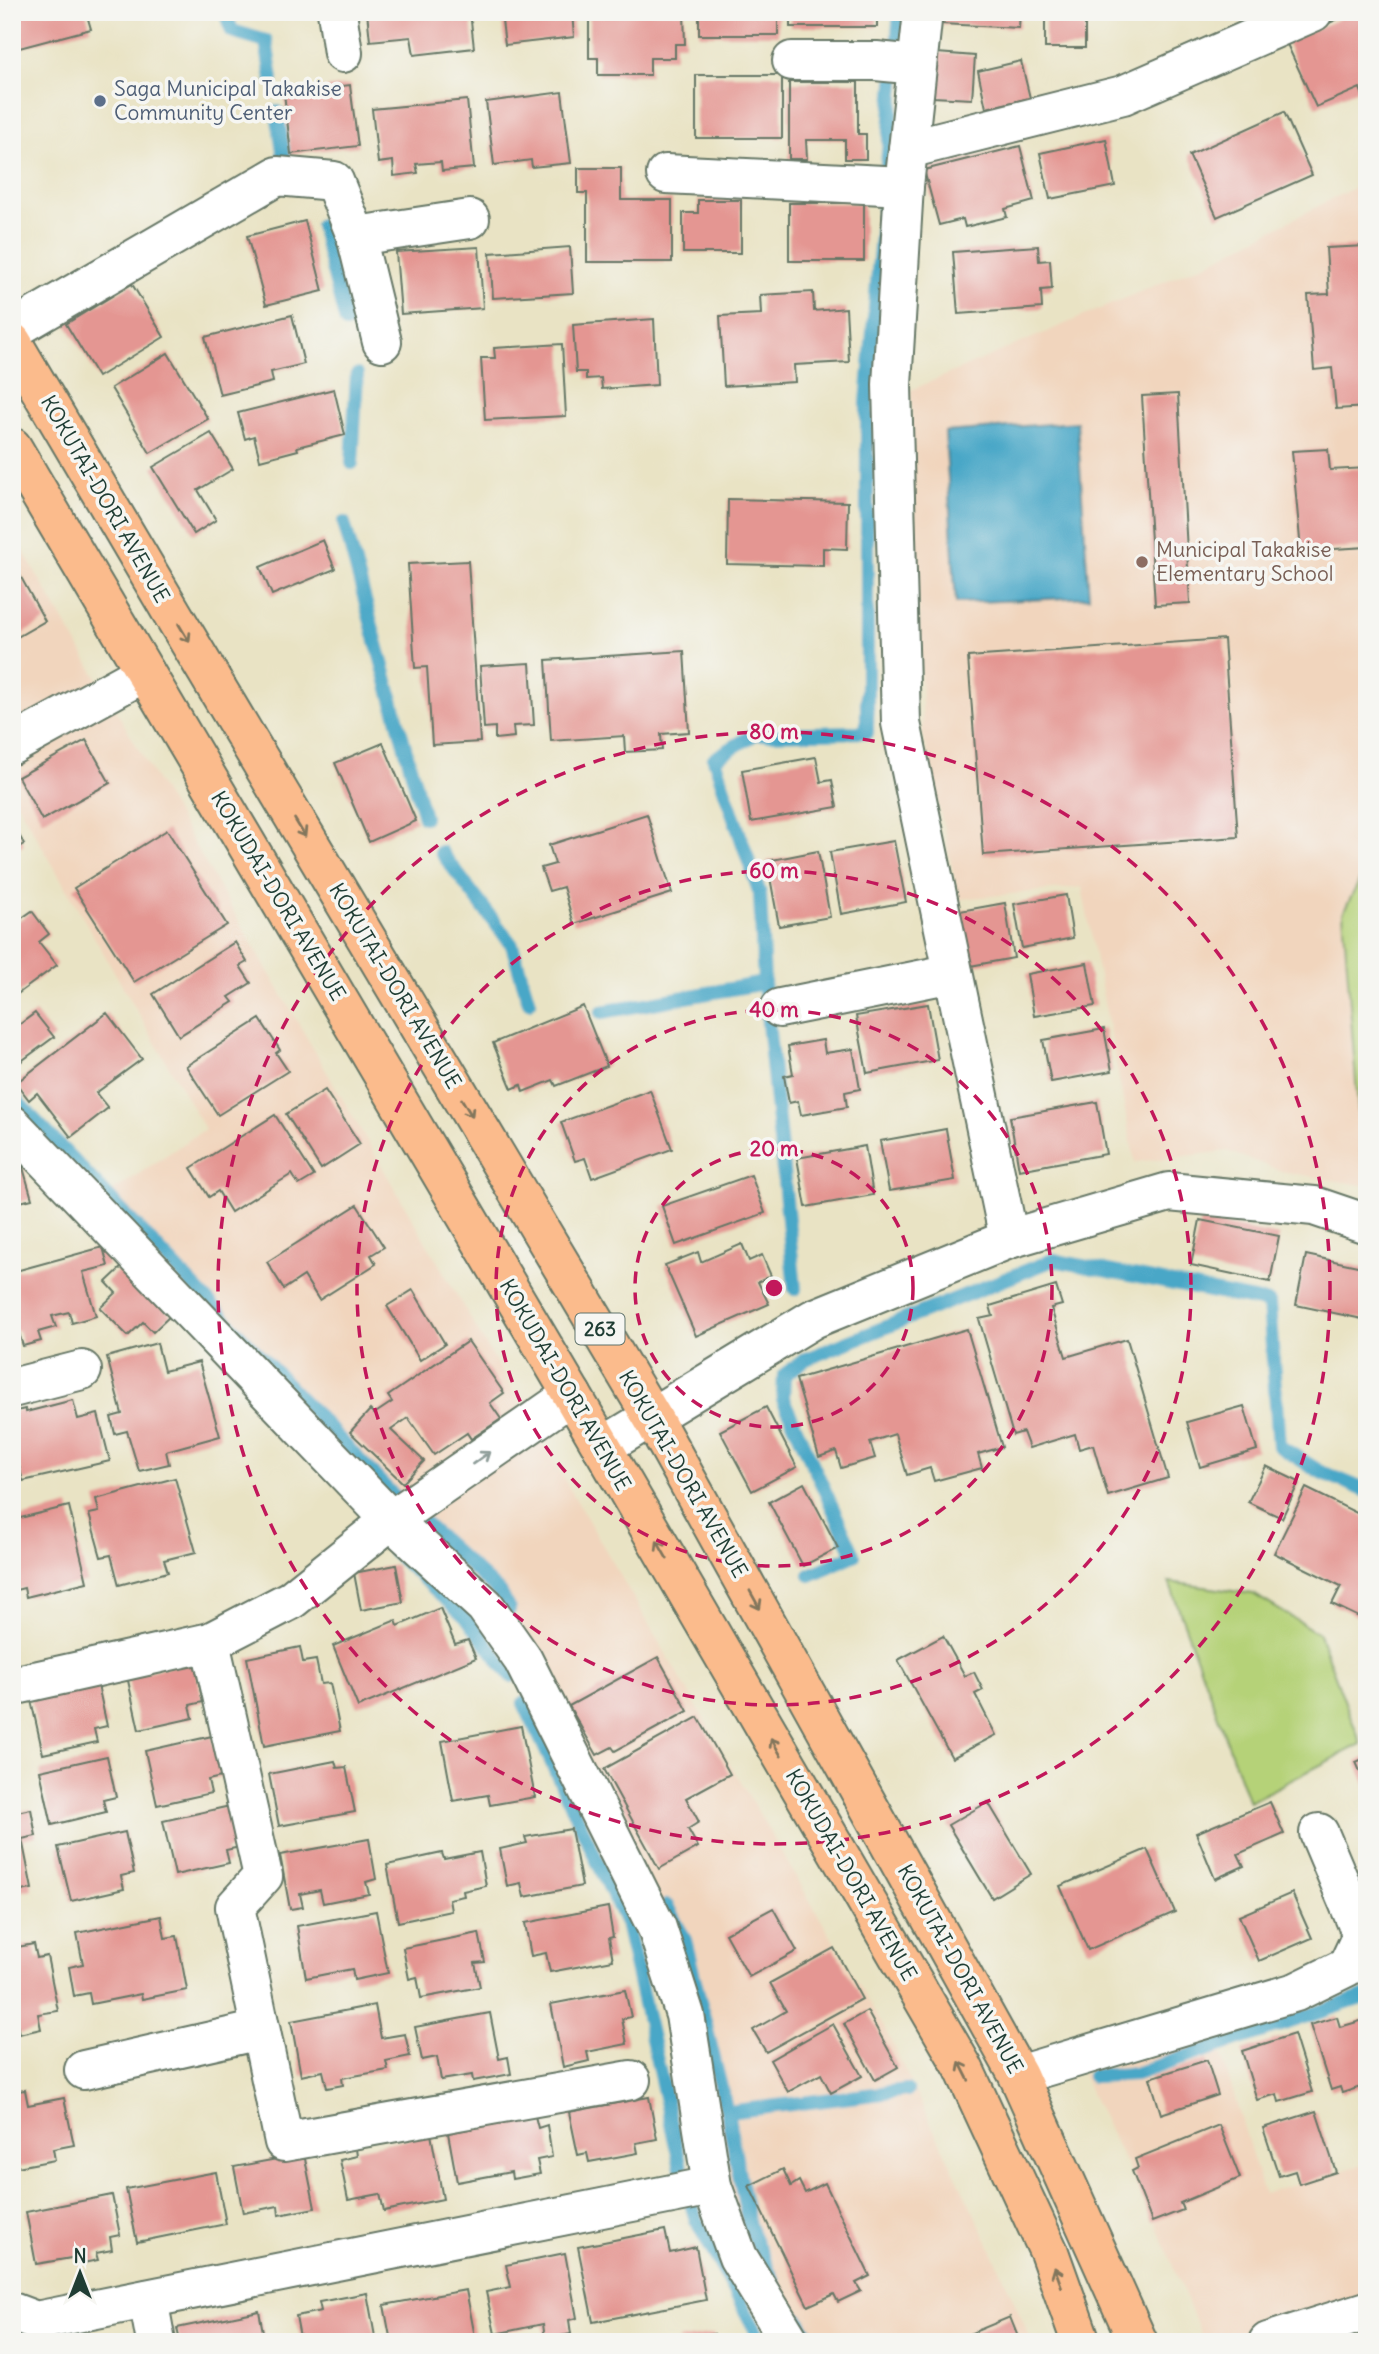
<svg xmlns="http://www.w3.org/2000/svg" width="1379" height="2354" font-family="Delius,sans-serif">
  <style>
    .built { fill: #f1d5bd }
    .green { fill: #b5d278; stroke: #6a8856; stroke-width: 2 }
    .water { fill: #48a7c7; stroke: #34727e; stroke-width: 2 }
    .lines { fill: none; stroke-linecap: round; stroke-linejoin: round }
    .stream { stroke: #48a7c7; stroke-width: 14 }
    .building { fill: #e49692 }
    .minor-casing { stroke: #676; stroke-width: 42 }
    .highway-casing { stroke: #676; stroke-width: 42 }
    .minor { stroke: #fff; stroke-width: 38 }
    .highway { stroke: #fbbb8c; stroke-width: 38 }
    .oneway { stroke: #82765c }
    .oneway2 { stroke: #8f9e9a }
    .ring { fill: none; stroke: #c2185b; stroke-width: 3.5; stroke-dasharray: 12 9 }
    .service-dot { fill: #5c6f8a; stroke: #f6f6f2; stroke-width: 2.5 }
    .education-dot { fill: #8d6e63; stroke: #f6f6f2; stroke-width: 2.5 }
    .labels { text-anchor: middle; stroke-width: 7; stroke-linejoin: round; paint-order: stroke }
    .shield { fill: #f6f6f2; stroke: #60746d; stroke-width: 2 }
    .shield-label { font-size: 19px; font-weight: bold; fill: #1f3d34 }
    .service-label { font-size: 21px; fill: #4e5e75; stroke: #f6f6f2; text-anchor: start }
    .street-label { font-size: 21px; fill: #1f3d34; stroke: #f6f6f2 }
    .education-label { font-size: 21px; fill: #785e54; stroke: #f6f6f2; text-anchor: start }
    .centre { fill: #c2185b; stroke: #f6f6f2; stroke-width: 3.5 }
    .ring-label { font-size: 21px; text-anchor: middle; font-weight: bold; fill: #c2185b; stroke: #f6f6f2; stroke-width: 7; stroke-linejoin: round; paint-order: stroke }
  </style>
  <rect width="100%" height="100%" fill="#f6f6f2"/>
  <filter id="ink" filterUnits="userSpaceOnUse"><feTurbulence type="fractalNoise" baseFrequency=".0143" numOctaves="2"/><feDisplacementMap in="SourceGraphic" scale="14" xChannelSelector="R" yChannelSelector="G"/><feConvolveMatrix kernelMatrix="1 2 1 2 8 2 1 2 1" color-interpolation-filters="sRGB"/></filter>
  <filter id="wash" filterUnits="userSpaceOnUse"><feTurbulence type="fractalNoise" baseFrequency=".00686" numOctaves="4" result="noise"/><feDisplacementMap in="SourceGraphic" scale="28" xChannelSelector="R" yChannelSelector="G"/><feGaussianBlur stdDeviation="1.57" result="paint"/><feColorMatrix in="noise" values="0 0 0 0 0 0 0 0 0 0 0 0 0 0 0 0 0 1.4 0 .05"/><feComposite in="paint" operator="in"/></filter>
  <g filter="url(#wash)">
    <rect width="100%" height="100%" fill="#e9e3c4"/>
    <g class="built">
      <path d="M1367,181V1186L1281,1171L1227,1151L1135,1162L1082,887L959,899L923,733L911,390L1212,261Z"/>
      <path d="M12,532L887,2033L989,2244L1032,2342H799L736,2229L681,1946L515,1611L103,1198L205,1129L12,794Z"/>
      <path d="M1215,2033L1264,2194L1367,2163V2342H1204L1159,2231L1082,2075Z"/>
    </g>
    <g class="green">
      <path d="M1367,866V1161L1362,1160L1343,913Z"/>
      <path d="M1169,1582L1253,1594L1319,1634L1361,1744L1249,1802Z"/>
    </g>
    <path class="water" d="M1077,422L1089,597L956,603L945,432Z"/>
    <g class="lines">
      <g class="stream">
        <path d="M225,12L232,31L266,41L272,79"/>
        <path d="M277,112L284,157"/>
        <path d="M321,225L346,322"/>
        <path d="M352,463L357,375"/>
        <path d="M344,523L424,817"/>
        <path d="M441,852L512,945L529,1002"/>
        <path d="M602,1012L764,983"/>
        <path d="M12,1096L393,1495"/>
        <path d="M795,1289L764,983L760,894L714,759L755,734L867,732V403L900,12"/>
        <path d="M408,1508L500,1593L509,1610"/>
        <path d="M394,1552L467,1618L511,1676"/>
        <path d="M810,1575L854,1555L783,1399L784,1375L806,1359L1053,1260L1269,1303L1279,1446L1319,1471L1367,1491"/>
        <path d="M524,1703L626,1923L681,2168L696,2220L762,2342"/>
        <path d="M667,1906L685,1940L727,2112L749,2226L774,2282"/>
        <path d="M1093,2076L1135,2074L1367,1996"/>
        <path d="M727,2112L907,2090"/>
        <path d="M14,2317L18,2342"/>
        <path d="M798,2319L812,2342"/>
      </g>
    </g>
    <g id="blocks">
      <g class="building">
        <path d="M12,12H86L91,29L12,50Z"/>
        <path d="M367,12H470L474,48L414,55L411,37L370,41Z"/>
        <path d="M501,12H572L574,37L505,45Z"/>
        <path d="M622,12H684L685,44H675V58H650V75H598V58H589V14Z"/>
        <rect x="699" y="12" width="79" height="23"/>
        <rect x="790" y="12" width="87" height="15"/>
        <path d="M943,12H1020L1019,28L942,24Z"/>
        <rect x="1045" y="12" width="40" height="36"/>
        <path d="M1354,12H1367V95L1363,96L1360,88L1316,107L1286,42Z"/>
        <path d="M937,53L975,56L972,99L933,97Z"/>
        <path d="M1021,61L1030,98L986,108L978,71Z"/>
        <rect x="696" y="75" width="86" height="63"/>
        <path d="M789,82H858V134H866V159H845V140H806L807,159H789Z"/>
        <path d="M350,85L358,146L291,154L284,93Z"/>
        <path d="M562,92L571,163L532,167L531,160L494,165L486,102Z"/>
        <path d="M467,100L474,168L442,171L441,162L416,164L418,173L394,176L393,161L378,163L372,109Z"/>
        <path d="M1284,112L1312,175L1217,217L1189,155Z"/>
        <path d="M1106,139L1115,186L1050,199L1040,153Z"/>
        <path d="M1020,146L1034,201L1005,209L1007,217L965,227L963,219L939,225L924,170Z"/>
        <path d="M578,168H621V200H672V262H587V193H578Z"/>
        <path d="M698,200H741V253H683V213H698Z"/>
        <rect x="789" y="203" width="75" height="58"/>
        <path d="M305,221L323,291L266,305L247,236Z"/>
        <path d="M1038,246L1039,261L1050,260L1052,289L1041,290L1042,308L958,314L953,252Z"/>
        <path d="M1367,246V407L1336,409L1332,368L1314,370L1308,295L1329,294L1326,248Z"/>
        <path d="M479,247L483,308L401,314L396,252Z"/>
        <path d="M570,247L573,293L493,298L490,253Z"/>
        <path d="M132,284L164,337L98,377L66,324Z"/>
        <path d="M813,292L814,311L846,308L849,362L794,365L795,382L724,386L720,316L761,314L760,295Z"/>
        <path d="M292,315L304,364L271,372L273,382L220,395L205,337Z"/>
        <path d="M654,319L657,385L602,389L601,378L586,379V372H576L573,325Z"/>
        <path d="M562,344L566,416L485,420L481,358H495L494,348Z"/>
        <path d="M168,353L208,419L150,453L111,388Z"/>
        <path d="M334,389L345,435L297,447L298,450L260,460L254,436L245,439L238,413Z"/>
        <path d="M1178,394L1190,603L1155,605L1142,396Z"/>
        <path d="M211,433L233,469L198,490L216,520L194,534L153,467Z"/>
        <path d="M1328,449L1330,470L1367,468V547L1301,551L1292,451Z"/>
        <path d="M728,499L848,502L847,549L823,548V566L727,564Z"/>
        <path d="M323,540L335,569L272,595L260,567Z"/>
        <path d="M468,561L480,742L432,745L427,667L415,668L408,564Z"/>
        <path d="M17,570L45,621L12,640V572Z"/>
        <path d="M1224,639L1238,837L983,855L968,657Z"/>
        <path d="M684,651L689,732L661,734L662,750L625,752L624,736L551,741L546,660Z"/>
        <path d="M530,663L534,725L513,726L514,737L495,739V727L484,728L480,666Z"/>
        <path d="M86,740L110,783L42,820L18,777Z"/>
        <path d="M383,743L416,821L369,842L335,763Z"/>
        <path d="M816,757L821,782L832,780L837,807L751,822L742,770Z"/>
        <path d="M647,814L672,893L574,924L563,887L549,891L541,868L555,864L549,845Z"/>
        <path d="M12,823L24,844L12,851Z"/>
        <path d="M167,830L227,925L134,982L74,888Z"/>
        <path d="M894,841L906,902L841,914L830,852Z"/>
        <path d="M818,851L830,917L779,926L767,861Z"/>
        <path d="M1066,895L1073,938L1022,948L1014,904Z"/>
        <path d="M1005,903L1014,958L970,966L960,911Z"/>
        <path d="M32,911L49,934L39,942L57,965L12,998V925Z"/>
        <path d="M235,942L247,962L240,966L251,983L229,997L233,1002L179,1036L153,994Z"/>
        <path d="M1087,963L1095,1006L1034,1016L1027,974Z"/>
        <path d="M928,1004L938,1060L867,1073L856,1016Z"/>
        <path d="M583,1006L607,1066L556,1086L553,1080L523,1092L521,1085L512,1089L493,1043Z"/>
        <path d="M35,1013L54,1037L12,1068V1030Z"/>
        <path d="M107,1013L142,1059L96,1093L108,1108L71,1137L37,1093L29,1100L16,1083Z"/>
        <path d="M260,1019L280,1050L276,1053L288,1071L218,1115L186,1066Z"/>
        <path d="M1104,1029L1112,1071L1051,1082L1043,1040Z"/>
        <path d="M823,1040L825,1053L853,1049L860,1089L845,1092L847,1107L801,1115L798,1101L789,1103L784,1076L793,1074L788,1046Z"/>
        <path d="M325,1090L360,1144L321,1169L286,1114Z"/>
        <path d="M650,1090L672,1149L592,1178L585,1158L575,1161L561,1122Z"/>
        <path d="M1097,1102L1106,1154L1019,1170L1010,1117Z"/>
        <path d="M275,1115L314,1176L299,1185L292,1174L231,1212L218,1191L209,1197L191,1168Z"/>
        <path d="M946,1129L955,1180L889,1191L880,1141Z"/>
        <path d="M865,1146L873,1195L806,1207L797,1158Z"/>
        <path d="M12,1155L22,1164L32,1199L12,1204Z"/>
        <path d="M751,1175L765,1213L676,1245L662,1206Z"/>
        <path d="M357,1205L384,1247L371,1255L376,1264L319,1300L304,1276L284,1289L267,1262Z"/>
        <path d="M1200,1220L1279,1236L1270,1282L1191,1265Z"/>
        <path d="M742,1244L749,1261L762,1255L771,1276L758,1282L769,1304L696,1336L665,1265L698,1252L701,1262Z"/>
        <path d="M103,1247L108,1266L83,1272L96,1316L72,1323L69,1312L52,1316L56,1327L38,1332L41,1341L23,1346L18,1330L12,1332V1272Z"/>
        <path d="M1306,1255L1367,1268V1320L1296,1305Z"/>
        <path d="M124,1265L171,1315L153,1332L143,1322L128,1336L100,1308L116,1293L106,1282Z"/>
        <path d="M1056,1286L1062,1305L1051,1308L1066,1357L1127,1339L1168,1478L1108,1496L1093,1445L1079,1449L1075,1434L1029,1448L1023,1432L1013,1435L979,1319L993,1316L990,1306Z"/>
        <path d="M413,1290L445,1344L420,1360L387,1306Z"/>
        <path d="M967,1329L1002,1447L978,1454L982,1468L934,1481L930,1468L907,1475L895,1434L870,1442L875,1458L841,1468L836,1451L819,1457L796,1379Z"/>
        <path d="M468,1341L504,1393L490,1403L501,1419L471,1439L467,1433L434,1455L408,1418L391,1430L424,1461L403,1483L350,1432L370,1410L374,1414L392,1402L388,1396Z"/>
        <path d="M157,1343L164,1371L199,1362L220,1436L166,1451L169,1464L139,1471L127,1431L115,1434L111,1417L122,1414L107,1357Z"/>
        <path d="M73,1400L78,1419L98,1414L110,1461L23,1481L12,1439V1412L25,1409L26,1412Z"/>
        <path d="M1244,1406L1257,1450L1200,1467L1187,1422Z"/>
        <path d="M766,1407L797,1467L752,1491L720,1431Z"/>
        <path d="M1266,1466L1299,1482L1282,1518L1248,1502Z"/>
        <path d="M175,1478L196,1552L164,1560L168,1572L119,1585L111,1555L101,1557L89,1514L99,1512L96,1499Z"/>
        <path d="M804,1483L838,1548L803,1566L769,1502Z"/>
        <path d="M1306,1488L1367,1518V1621L1332,1604L1341,1586L1274,1553Z"/>
        <path d="M69,1506L87,1582L26,1597L24,1588L12,1591V1520Z"/>
        <path d="M396,1565L403,1602L361,1610L354,1573Z"/>
        <path d="M440,1608L455,1644L468,1640L476,1658L358,1707L333,1646L396,1620L398,1626Z"/>
        <path d="M943,1636L965,1676L974,1672L983,1690L975,1694L996,1735L952,1758L898,1660Z"/>
        <path d="M300,1647L303,1662L316,1660L321,1684L330,1683L340,1731L264,1746L247,1658Z"/>
        <path d="M658,1657L688,1711L615,1751L612,1747L597,1755L569,1706Z"/>
        <path d="M194,1661L203,1702L190,1705L193,1718L139,1730L127,1676Z"/>
        <path d="M98,1685L107,1726L94,1729L97,1742L43,1754L31,1700Z"/>
        <path d="M698,1717L730,1774L686,1798L699,1822L688,1829L698,1847L659,1869L604,1769Z"/>
        <path d="M521,1726L535,1797L490,1805L488,1795L453,1801L442,1741Z"/>
        <path d="M212,1736L221,1777L208,1780L211,1793L157,1805L145,1751Z"/>
        <path d="M107,1756L116,1797L103,1800L106,1812L52,1825L40,1771Z"/>
        <path d="M1367,1757V1788L1356,1762Z"/>
        <path d="M335,1761L337,1768L346,1767L355,1812L279,1826L269,1774Z"/>
        <path d="M988,1802L1031,1874L992,1898L948,1825Z"/>
        <path d="M1270,1802L1284,1834L1238,1854L1244,1866L1215,1879L1196,1833Z"/>
        <path d="M230,1806L240,1847L226,1850L229,1863L175,1875L163,1821Z"/>
        <path d="M31,1809L36,1836L22,1839L32,1889L12,1893V1813Z"/>
        <path d="M571,1829L582,1886L524,1897L521,1883L507,1886L500,1849L527,1843L525,1837Z"/>
        <path d="M125,1832L134,1873L121,1876L124,1889L71,1901L58,1847Z"/>
        <path d="M369,1839L376,1879L366,1882L369,1894L323,1903L320,1890L300,1894L303,1907L290,1909L280,1855Z"/>
        <path d="M1147,1849L1175,1912L1088,1950L1060,1886Z"/>
        <path d="M480,1852L486,1886L463,1891L464,1896L449,1899L451,1911L398,1922L387,1865L442,1853L444,1859Z"/>
        <path d="M1292,1893L1312,1938L1259,1961L1239,1916Z"/>
        <path d="M608,1907L613,1937L609,1938L613,1960L550,1972L546,1953L531,1956L525,1923Z"/>
        <path d="M773,1908L797,1951L749,1977L725,1934Z"/>
        <path d="M376,1911L388,1973L354,1980L352,1969L306,1978L297,1926Z"/>
        <path d="M161,1916L165,1938L177,1936L187,1990L142,1999L141,1994L91,2004L89,1993L74,1996L69,1967L83,1964L77,1933Z"/>
        <path d="M479,1933L485,1962L475,1963L480,1987L421,1998L417,1977L409,1979L403,1948Z"/>
        <path d="M34,1944L37,1958L47,1956L58,2011L38,2014L41,2029L19,2034L17,2024L12,2025V1948Z"/>
        <path d="M834,1948L862,1999L766,2052L753,2030L786,2011L770,1983Z"/>
        <path d="M625,1990L631,2017L622,2019L627,2044L587,2052L589,2061L563,2067L551,2004Z"/>
        <path d="M375,2005L381,2038L405,2034L410,2056L386,2061L388,2070L342,2078L343,2085L327,2088L323,2071L301,2076L291,2021Z"/>
        <path d="M867,2011L898,2067L875,2080L844,2024Z"/>
        <path d="M490,2013L499,2059L508,2057L511,2074L473,2081L472,2075L441,2080L437,2057L422,2060L415,2027Z"/>
        <path d="M1337,2017L1340,2027L1367,2019V2085L1342,2093L1340,2087L1331,2090L1310,2025Z"/>
        <path d="M833,2024L862,2076L831,2093L821,2074L788,2092L770,2060Z"/>
        <path d="M1294,2034L1312,2092L1279,2102L1277,2094L1257,2100L1242,2051Z"/>
        <path d="M1207,2060L1218,2095L1161,2114L1150,2078Z"/>
        <path d="M25,2090L28,2105L64,2098L74,2145L53,2149L55,2160L12,2168V2092Z"/>
        <path d="M649,2097L657,2139L636,2143L638,2153L589,2162L587,2153L578,2155L569,2112Z"/>
        <path d="M1316,2111L1336,2172L1299,2184L1295,2171L1279,2176L1263,2128Z"/>
        <path d="M535,2116L538,2128L547,2125L552,2157L537,2160L540,2174L512,2179L511,2172L457,2182L448,2133Z"/>
        <path d="M1219,2125L1240,2178L1180,2203L1183,2210L1152,2222L1132,2171L1138,2168L1135,2159Z"/>
        <path d="M431,2134L443,2199L384,2211L380,2194L348,2200L340,2160L357,2156L356,2149Z"/>
        <path d="M304,2154L315,2208L279,2215L278,2206L243,2213L234,2167Z"/>
        <path d="M783,2169L791,2186L799,2181L805,2193L825,2183L870,2276L856,2283L861,2291L838,2302L834,2294L808,2306L749,2186Z"/>
        <path d="M216,2172L226,2224L137,2242L126,2189Z"/>
        <path d="M112,2195L120,2235L110,2237L112,2250L96,2253L98,2260L78,2264L77,2257L36,2264L26,2212Z"/>
        <path d="M665,2230L670,2253L696,2247L706,2300L593,2322L578,2247Z"/>
        <path d="M565,2253L577,2318L569,2320L571,2334L545,2339L543,2324L495,2334L486,2292L511,2287L506,2265Z"/>
        <path d="M466,2290L476,2342H391L384,2305Z"/>
        <path d="M367,2293L376,2342H282L300,2337L296,2316L321,2311L319,2302Z"/>
        <path d="M259,2311L265,2342H180L177,2328Z"/>
        <path d="M1010,2317L1020,2342H958L957,2339Z"/>
        <path d="M714,2334L716,2342H679V2340Z"/>
      </g>
    </g>
  </g>
  <g filter="url(#ink)">
    <use href="#blocks" fill-opacity="0" stroke="#676" stroke-width="2"/>
    <g class="lines">
      <g class="minor-casing">
        <g id="minor">
          <path d="M337,12L343,53"/>
          <path d="M923,12L904,186L892,385L901,723L1009,1239"/>
          <path d="M792,61H876L917,65"/>
          <path d="M908,149L1123,95L1313,12"/>
          <path d="M666,174L904,186"/>
          <path d="M356,236L470,219"/>
          <path d="M12,330L277,176L334,181L356,236L382,342"/>
          <path d="M12,745L145,672"/>
          <path d="M780,1008L953,973"/>
          <path d="M12,1125L391,1520L485,1606L523,1660L657,1928L685,2015L712,2186L738,2257L790,2342"/>
          <path d="M12,1388L82,1370"/>
          <path d="M602,1447L813,1319L1009,1239L1169,1192L1314,1206L1367,1224"/>
          <path d="M210,1642L263,1876L235,1907L284,2142L631,2080"/>
          <path d="M12,1686L210,1642L291,1600L391,1520L572,1395"/>
          <path d="M84,2070L260,2030"/>
          <path d="M1018,2075L1296,1992L1347,1967L1362,1935L1319,1833"/>
          <path d="M148,2299L156,2342"/>
          <path d="M12,2312L36,2321L712,2186"/>
          <path d="M1268,2342L1367,2311"/>
        </g>
      </g>
      <g class="highway-casing">
        <g id="highway">
          <path d="M12,342L175,618L652,1417L1018,2075L1138,2342"/>
          <path d="M12,447L572,1395L963,2067L1049,2252L1081,2342"/>
        </g>
      </g>
      <use href="#minor" class="minor"/>
      <use href="#highway" class="highway"/>
    </g>
    <defs><path id="oneway-shaft" d="M-6 0H5M1.5-3L5.5 0L1.5 3" fill="none" stroke-width="1.6" stroke-linecap="round" stroke-linejoin="round" transform="scale(1.75)"/></defs>
    <g class="oneway">
      <use href="#oneway-shaft" transform="translate(184 633) rotate(59)"/>
      <use href="#oneway-shaft" transform="translate(300 828) rotate(59)"/>
      <use href="#oneway-shaft" transform="translate(467 1108) rotate(59)"/>
      <use href="#oneway-shaft" transform="translate(662 1550) rotate(-120)"/>
      <use href="#oneway-shaft" transform="translate(755 1600) rotate(61)"/>
      <use href="#oneway-shaft" transform="translate(776 1747) rotate(-120)"/>
      <use href="#oneway-shaft" transform="translate(964 2071) rotate(-117)"/>
      <use href="#oneway-shaft" transform="translate(1058 2277) rotate(-110)"/>
    </g>
    <use class="oneway2" href="#oneway-shaft" transform="translate(481 1458) rotate(-35)"/>
  </g>
  <g class="ring">
    <circle cx="774" cy="1288" r="139"/>
    <circle cx="774" cy="1288" r="278"/>
    <circle cx="774" cy="1288" r="417"/>
    <circle cx="774" cy="1288" r="556"/>
  </g>
  <circle class="service-dot" cx="100" cy="101" r="7"/>
  <circle class="education-dot" cx="1142" cy="562" r="7"/>
  <g class="labels">
    <rect class="shield" x="575.5" y="1313.5" width="49" height="31" rx="5"/>
    <g class="shield-label">
      <text x="600" y="1336">263</text>
    </g>
    <g class="service-label">
      <text x="114" y="96">Saga Municipal Takakise<tspan x="114" dy="24">Community Center</tspan></text>
    </g>
    <g class="street-label">
      <text transform="translate(105 499) rotate(60)" y="7">KOKUTAI-DORI AVENUE</text>
      <text transform="translate(278 896) rotate(59)" y="7">KOKUDAI-DORI AVENUE</text>
      <text transform="translate(395 986) rotate(59)" y="7">KOKUTAI-DORI AVENUE</text>
      <text transform="translate(565 1385) rotate(60)" y="7">KOKUDAI-DORI AVENUE</text>
      <text transform="translate(683 1474) rotate(60)" y="7">KOKUTAI-DORI AVENUE</text>
      <text transform="translate(851 1875) rotate(60)" y="7">KOKUDAI-DORI AVENUE</text>
      <text transform="translate(960 1969) rotate(61)" y="7">KOKUTAI-DORI AVENUE</text>
    </g>
    <g class="education-label">
      <text x="1156" y="557">Municipal Takakise<tspan x="1156" dy="24">Elementary School</tspan></text>
    </g>
  </g>
  <circle cx="774" cy="1288" r="10" class="centre"/>
  <g class="ring-label">
    <text x="774" y="739">80 m</text>
    <text x="774" y="878">60 m</text>
    <text x="774" y="1017">40 m</text>
    <text x="774" y="1156">20 m</text>
  </g>
  <rect width="1379" height="2354" fill="none" stroke="#f6f6f2" stroke-width="42"/>
  <g transform="translate(80 2273)" stroke="#f6f6f2" stroke-width="5" paint-order="stroke">
  <path d="M0-5L12 26L0 18L-12 26Z" fill="#1f3d34"/>
  <text y="-10" font-size="19" font-weight="bold" text-anchor="middle" fill="#1f3d34">N</text>
  </g>
</svg>
